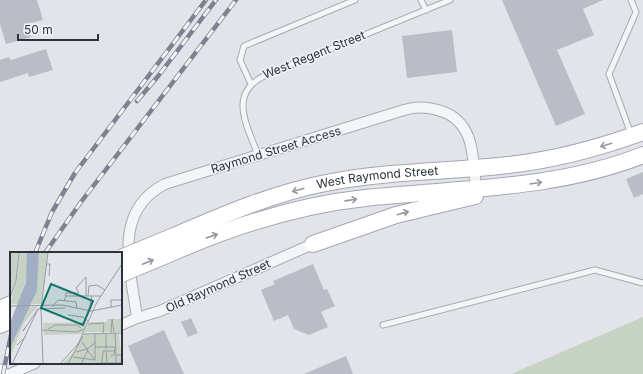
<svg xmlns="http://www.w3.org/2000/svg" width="643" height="374" font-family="Inter,sans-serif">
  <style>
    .green { fill: #c6d2c4 }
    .building { fill: #babdc5 }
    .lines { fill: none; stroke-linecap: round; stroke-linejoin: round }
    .service-casing { stroke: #a8abb3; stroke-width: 7 }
    .minor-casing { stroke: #a8abb3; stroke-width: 12 }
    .secondary-casing { stroke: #a8abb3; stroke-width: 17 }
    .primary-casing { stroke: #a3a7b3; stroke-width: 18 }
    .service { stroke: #f4f5f7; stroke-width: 5 }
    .minor { stroke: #f4f5f7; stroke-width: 10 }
    .secondary { stroke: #fff; stroke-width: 15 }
    .primary { stroke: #fff; stroke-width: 16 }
    .rail-casing { stroke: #7d8290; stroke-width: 4.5 }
    .rail { stroke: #f1f3f6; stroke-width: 3; stroke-dasharray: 9; stroke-linecap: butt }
    .primary-bridge-casing { stroke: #a3a7b3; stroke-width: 18; stroke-linecap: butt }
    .primary-bridge { stroke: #fff; stroke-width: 16 }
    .oneway { stroke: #96989f }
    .labels { text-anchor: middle; stroke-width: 3; stroke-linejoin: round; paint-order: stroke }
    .street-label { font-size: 12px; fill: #2c313f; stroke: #f1f3f6 }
    .inset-road { fill: none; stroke: #999ca5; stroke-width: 1 }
    .view { fill: #0f766e; fill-opacity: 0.15; stroke: #0f766e; stroke-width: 2 }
    .inset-edge { fill: none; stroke: #2c313f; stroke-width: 2 }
  </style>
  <rect width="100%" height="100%" fill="#e2e4e9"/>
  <path class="green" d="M643,317V374H511Z"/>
  <g class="building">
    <path d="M0,0H37L43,20L27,24L31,37L6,44L0,24Z"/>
    <path d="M502,0H603L583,9L594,35L557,50L585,114L556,126Z"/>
    <path d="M452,30L457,72L407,78L402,36Z"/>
    <path d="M46,49L53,70L29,77L28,73L0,82V60L9,57L11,60Z"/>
    <path d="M643,172V194L634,198L626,179Z"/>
    <path d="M313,264L324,290L327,289L335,306L321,312L328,327L309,335L294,329L288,315L274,321L261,290L275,284L273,281Z"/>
    <path d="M191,318L198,333L188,337L181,322Z"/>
    <path d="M164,330L184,374H140L128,346Z"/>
    <path d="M346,356L353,374H304Z"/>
  </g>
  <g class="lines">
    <g class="service-casing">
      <g id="service">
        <path d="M421,0L426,10"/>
        <path d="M631,0L636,12L609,74L631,134"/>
        <path d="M251,84L240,60L244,46L355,0"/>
        <path d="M258,155C247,125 227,93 266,75L450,0"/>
        <path d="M383,325L595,270L643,283"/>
      </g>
    </g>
    <g class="minor-casing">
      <g id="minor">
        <path d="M137,318C131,270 111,212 165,184L404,110C416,106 429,107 441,111C475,122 473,158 476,189"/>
        <path d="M121,325L137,318L160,311L313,244"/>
        <path d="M10,374L35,363"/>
      </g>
    </g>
    <g class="secondary-casing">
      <path id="secondary" d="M0,372L1,374"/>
    </g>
    <g class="primary-casing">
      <g id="primary">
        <path id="s1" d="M174,236C225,214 276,192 331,182C389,171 449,172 508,165C555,160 599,148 643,132"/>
        <path d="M313,244L396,215L475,196"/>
        <path d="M176,251C236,225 300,205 365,198C459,188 555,190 643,155"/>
        <path d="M0,309L11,304"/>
        <path d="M0,325L11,320"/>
      </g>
    </g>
    <use href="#service" class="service"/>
    <use href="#minor" class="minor"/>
    <use href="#secondary" class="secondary"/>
    <use href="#primary" class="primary"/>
    <g class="rail-casing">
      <g id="rail">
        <path d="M137,101L159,75L216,0"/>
        <path d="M35,253L52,212L75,173L206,0"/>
        <path d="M45,253L81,202L236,0"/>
        <path d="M3,374L11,335"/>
      </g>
    </g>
    <use href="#rail" class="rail"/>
    <g class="primary-bridge-casing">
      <g id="primary-bridge">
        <path d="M121,258L174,236"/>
        <path d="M121,274L176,251"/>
      </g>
    </g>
    <use href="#primary-bridge" class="primary-bridge"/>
  </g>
  <defs><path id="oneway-shaft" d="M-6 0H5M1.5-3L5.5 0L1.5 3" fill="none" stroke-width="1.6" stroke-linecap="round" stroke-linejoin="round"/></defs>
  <g class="oneway">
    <use href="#oneway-shaft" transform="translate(606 145) rotate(163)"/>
    <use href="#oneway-shaft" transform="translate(536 183) rotate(-9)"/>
    <use href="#oneway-shaft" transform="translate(298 190) rotate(165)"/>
    <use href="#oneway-shaft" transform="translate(351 200) rotate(-8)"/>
    <use href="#oneway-shaft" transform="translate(403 213) rotate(-16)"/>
    <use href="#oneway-shaft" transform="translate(212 236) rotate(-19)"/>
    <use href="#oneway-shaft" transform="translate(148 262) rotate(-23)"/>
  </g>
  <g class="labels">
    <g class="street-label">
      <text transform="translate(314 55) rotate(-22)" y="4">West Regent Street</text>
      <text transform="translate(276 150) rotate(-17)" y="4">Raymond Street Access</text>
      <text dy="4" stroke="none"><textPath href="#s1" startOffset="213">West Raymond Street</textPath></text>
      <text transform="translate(218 286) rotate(-24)" y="4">Old Raymond Street</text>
    </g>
  </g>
  <g transform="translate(10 252)">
    <rect width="112" height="112" fill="#e2e4e9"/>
    <path d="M0,0L8,1L6,27L0,45ZM9,0H17V25L8,52H0L7,28ZM29,0H38L31,52H21L27,39ZM28,54L14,71L0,105V96L19,55ZM97,67H112V80H74L80,70H97ZM77,70L72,82L34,83L33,71ZM74,82H109L112,112H52L62,102Z" fill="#c6d2c4"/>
    <path d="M17,0H29L27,39L0,96V71L16,30Z" fill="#a1aec4"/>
    <path class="inset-road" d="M37,12H40L39,24M69,41L66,36L76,25V44M55,44L56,41H69M78,44L79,34L87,33L95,38M0,46L6,29L9,0M54,49L56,44H91M0,54L52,53L81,59L112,53M42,55L48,48L66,50L67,56M101,55V48H112M79,58L82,44M58,63L73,65L79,70M78,72L94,71L93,81M15,76L13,79L28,57M38,77L45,73H67L71,76M32,78L66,80L75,77M96,81V97M101,81L102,67L104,81M105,81L106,103M73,82L112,81M7,93L16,84M85,95H105L104,103L101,104M77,98L85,108M96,99L97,111M104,99H93L92,111H112M66,100L77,97L85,91M63,105L85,108M85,108V81M106,111V103H112M2,112L28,57L55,56M33,112L31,57L38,0M50,112L68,92L87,50L112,12M58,112L73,84M71,112L78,98L72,90M80,112L92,111"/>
    <path class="view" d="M41,32L83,49L73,73L31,56Z"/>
    <rect width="112" height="112" class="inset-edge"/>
  </g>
  <path d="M18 34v6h80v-6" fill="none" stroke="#2c313f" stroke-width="2"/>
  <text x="24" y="34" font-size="12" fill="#2c313f" stroke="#f1f3f6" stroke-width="3" paint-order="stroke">50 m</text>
</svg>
